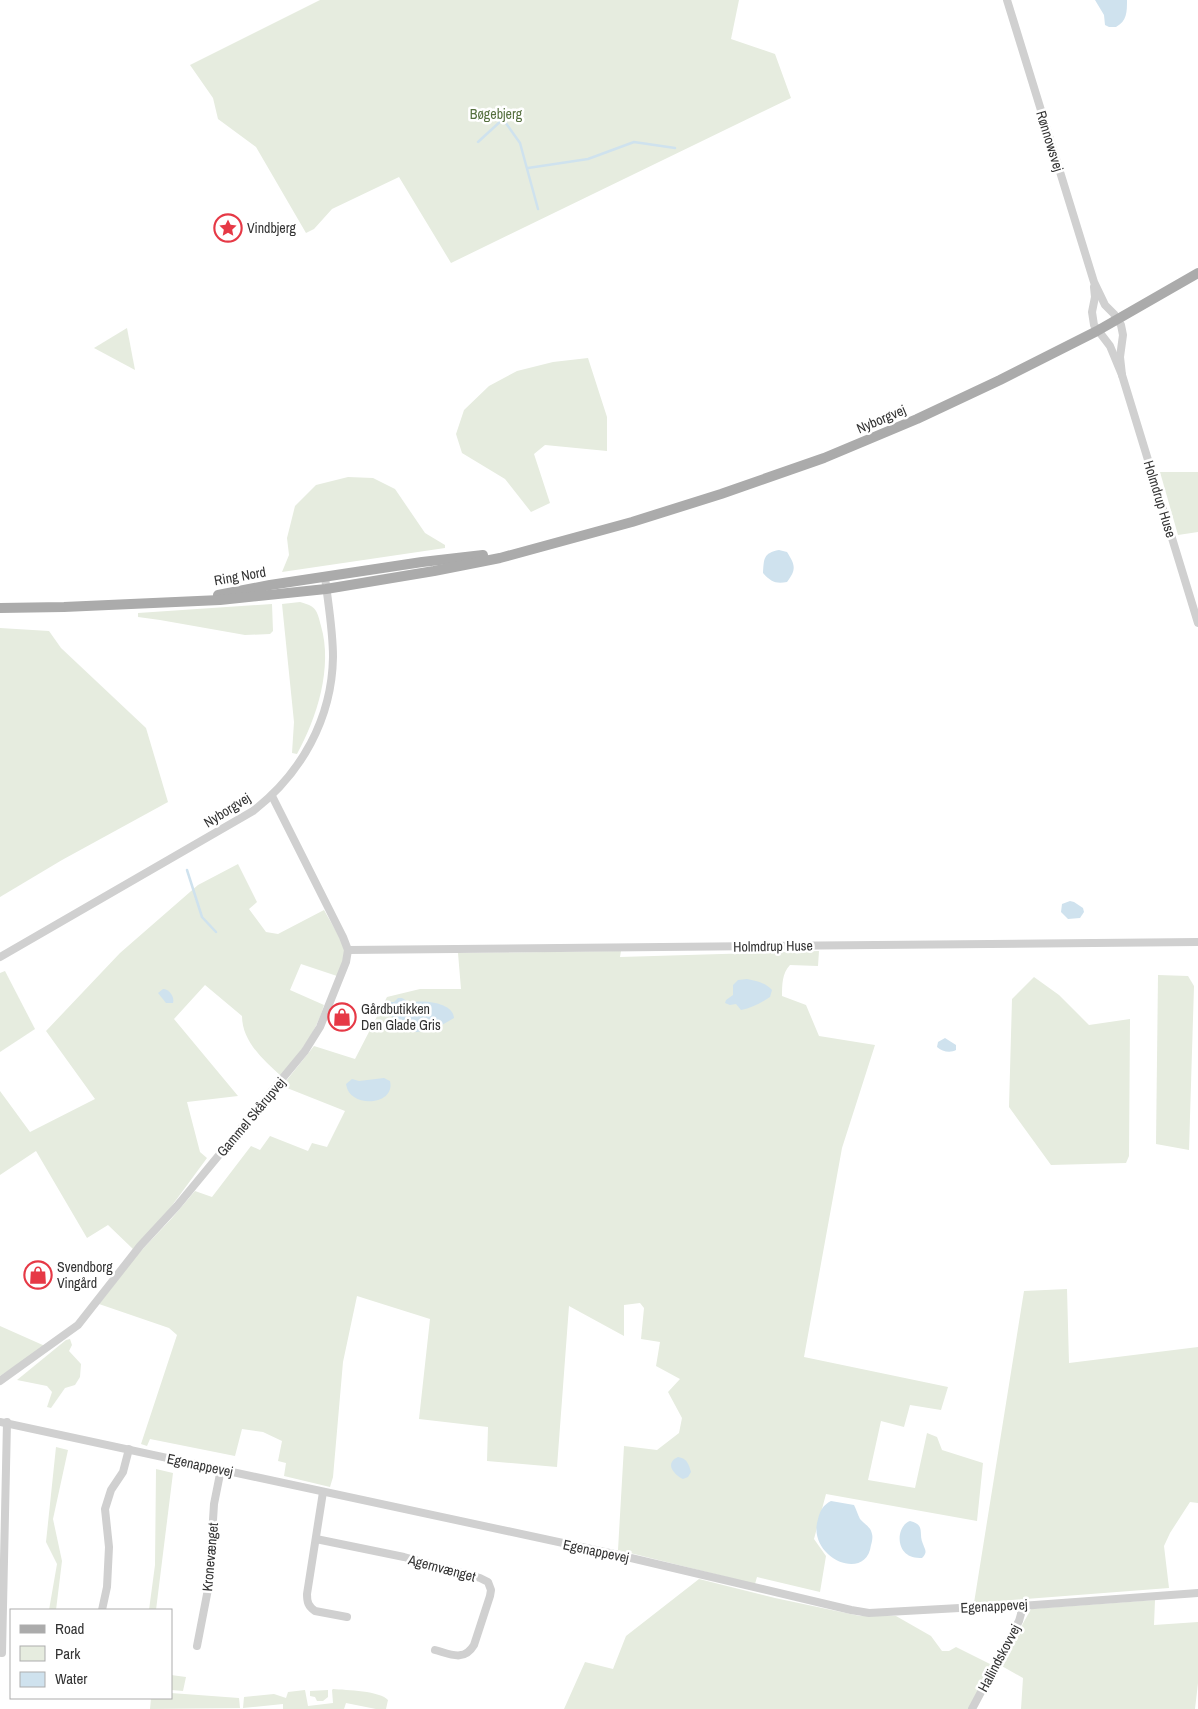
<svg xmlns="http://www.w3.org/2000/svg" width="1198" height="1709" font-family="'Archivo Narrow',sans-serif">
  <style>
    .green { fill: #e6ecdf }
    .water { fill: #cfe2ee }
    .lines { fill: none; stroke-linecap: round; stroke-linejoin: round }
    .stream { stroke: #cfe2ee; stroke-width: 2.5 }
    .minor { stroke: #d0d0d0; stroke-width: 8 }
    .major { stroke: #ababab; stroke-width: 10 }
    .labels { text-anchor: middle; stroke-width: 5; stroke-linejoin: round; paint-order: stroke }
    .park-label { font-size: 14px; fill: #56703f; stroke: #fff }
    .street-label { font-size: 14px; fill: #333; stroke: #fff }
    .poi-label { font-size: 14px; fill: #333; stroke: #fff; text-anchor: start }
  </style>
  <rect width="100%" height="100%" fill="#fff"/>
  <g class="green">
    <path d="M320,0H739L731,39L775,54L791,98L451,263L399,177L332,209L314,229L306,233L256,147L218,119L213,98L190,65Z"/>
    <path d="M127,328L135,370L94,348Z"/>
    <path d="M588,358L607,417V451L545,445L534,454L550,503L531,512L505,479L462,453L456,434L464,410L489,386L517,371L553,362Z"/>
    <path d="M1160,472H1198V532L1178,535Z"/>
    <path d="M348,477L373,478L395,489L425,533L445,545V548L282,572L289,555L287,538L295,506L316,485Z"/>
    <path d="M300,602C303,603 308,604 311,606C318,610 319,619 321,626C333,667 317,718 297,754L292,753L294,722L282,604Z"/>
    <path d="M272,604L273,631L270,634L245,635L160,620L138,617V613Z"/>
    <path d="M0,628L49,631L61,648L146,728L168,802L62,860L0,897Z"/>
    <path d="M238,864L257,902L249,909L266,932L278,934L324,910L345,947L344,959L337,976L301,964L290,990L324,1005C316,1033 299,1054 281,1076C263,1060 242,1041 242,1016L205,985L174,1019L238,1096L187,1102L200,1152L207,1158L168,1211L133,1249L108,1225L87,1238L36,1151L0,1175V1091L30,1132L95,1099L46,1031L120,953L198,885Z"/>
    <path d="M621,951L620,957L819,951L818,966L790,965C782,973 782,985 782,996L806,1005L819,1036L875,1045L842,1148L804,1357L948,1387L941,1410L910,1405L904,1427L881,1421L868,1480L915,1488L927,1433L937,1437L942,1450L983,1463L977,1521L826,1494L814,1539L826,1556L820,1592L757,1577L755,1584L618,1550L624,1446L657,1450L679,1433L682,1418L668,1392L680,1379L656,1366L660,1342L641,1339L644,1308L640,1303L624,1305V1336L569,1306L557,1467L487,1461L488,1427L419,1419L430,1319L357,1296L343,1362L333,1477L330,1487L284,1476L286,1463L278,1461L282,1441L263,1432L242,1429L235,1456L150,1439L147,1446L141,1444L177,1335L169,1328L99,1304L138,1254L172,1218L195,1191L212,1197L251,1146L260,1150L270,1136L308,1151L312,1143L327,1147L345,1111L282,1086L314,1046L355,1059L387,997L420,989H461L458,953Z"/>
    <path d="M5,971L35,1029L0,1052V973Z"/>
    <path d="M1158,975L1188,976L1194,986L1189,1150L1156,1144Z"/>
    <path d="M1034,977L1059,995L1089,1025L1130,1019L1129,1156L1126,1163L1051,1165L1009,1107L1012,999Z"/>
    <path d="M1067,1289L1069,1363L1198,1347V1503L1190,1502L1170,1533L1164,1546L1169,1588L974,1603L1024,1291Z"/>
    <path d="M0,1326L45,1346L0,1376Z"/>
    <path d="M70,1339L72,1345L69,1351L81,1364L80,1377L75,1385L65,1388L51,1408L47,1407L52,1392L47,1386L17,1380L66,1340Z"/>
    <path d="M56,1447L68,1450L53,1519L62,1561L56,1610H49L57,1564L46,1542Z"/>
    <path d="M156,1469L173,1473L156,1610H149L155,1565Z"/>
    <path d="M699,1579L775,1598L860,1616H896L931,1636L942,1651H949L956,1647L992,1665L969,1709H564L585,1662L613,1669L626,1636Z"/>
    <path d="M1155,1600L1154,1625L1198,1622V1683L1195,1709H1021L1023,1678L1000,1665L1031,1609Z"/>
    <path d="M171,1675L186,1677L183,1691L171,1690Z"/>
    <path d="M333,1689C346,1690 381,1691 388,1700L386,1709H376L346,1703L344,1709H283V1704L243,1708L244,1697L274,1694L286,1698L288,1692L305,1690L308,1706L333,1703L332,1690Z"/>
    <path d="M328,1690V1697L323,1701H317L315,1697L310,1696V1691Z"/>
    <path d="M171,1693L239,1698L240,1708L150,1709L151,1698H171Z"/>
  </g>
  <g class="water">
    <path d="M1095,0H1127C1127,12 1127,21 1116,27H1109L1105,25L1104,15Z"/>
    <path d="M779,550L787,552C795,565 797,569 787,582C776,584 771,582 763,573C764,559 763,553 779,550Z"/>
    <path d="M1070,901L1074,902L1083,908L1084,912L1080,918L1068,919L1061,912L1062,904Z"/>
    <path d="M747,979C757,981 766,983 772,990L770,997C761,1003 752,1008 741,1010L736,1004L730,1005L725,1003L726,1000L733,995V985L738,980Z"/>
    <path d="M163,989C169,989 175,997 173,1003H166L158,993Z"/>
    <path d="M398,998H402L410,1003C420,999 454,1002 454,1018L435,1029L417,1032L406,1031L400,1022L388,1014L385,1008L388,1002H394Z"/>
    <path d="M945,1038L956,1045V1050C951,1053 942,1052 937,1047L938,1042Z"/>
    <path d="M384,1078L390,1081C396,1106 349,1109 346,1084L352,1079L359,1081Z"/>
    <path d="M678,1457C687,1458 689,1465 691,1472L688,1477L683,1479C674,1475 664,1463 678,1457Z"/>
    <path d="M831,1501L854,1505C856,1509 858,1515 860,1519C864,1524 871,1527 872,1534C873,1537 872,1542 871,1545C866,1584 806,1557 818,1519C820,1511 823,1505 831,1501Z"/>
    <path d="M910,1521C926,1525 918,1533 923,1544C925,1550 928,1552 922,1558C894,1560 895,1526 910,1521Z"/>
  </g>
  <g class="lines">
    <g class="stream">
      <path d="M478,142L503,119L520,143L538,209"/>
      <path d="M528,168L588,159L634,142L675,148"/>
      <path d="M187,870L202,917L216,932"/>
    </g>
    <g class="minor">
      <path d="M1007,0L1094,282L1105,305L1114,314L1121,325L1123,335L1120,357L1122,375"/>
      <path d="M1094,287L1095,297L1092,312L1094,325L1110,346L1122,375L1198,623"/>
      <path d="M348,950L1198,942"/>
      <path d="M0,957L253,811C301,774 332,719 333,657C333,630 328,603 325,577"/>
      <path d="M0,1381L78,1325L140,1246L177,1206L305,1051L320,1027L346,962L348,950L343,937L272,796"/>
      <path d="M0,1422L614,1554L851,1610L869,1613L1014,1605L1021,1606L1198,1593"/>
      <path d="M323,1492L307,1594C307,1602 308,1606 315,1611L347,1617"/>
      <path d="M316,1539L404,1557L480,1578L488,1582L491,1590L490,1596L474,1645C464,1662 450,1654 435,1650"/>
      <path d="M102,1610L107,1587L109,1547L105,1509L111,1490L123,1472L129,1449"/>
      <path d="M197,1646L209,1584L214,1504L221,1469"/>
      <path d="M2,1653L7,1422"/>
      <path d="M972,1709L1019,1621L1021,1614V1606"/>
    </g>
    <g class="major">
      <path d="M218,595L270,585L422,562L483,555"/>
      <path d="M0,608L64,607L220,600L326,589L434,571L500,558L632,522L721,494L824,458L917,419L1000,380L1097,331L1198,273"/>
    </g>
  </g>
  <defs>
    <g id="sight-ring" transform="scale(1.4375)"><circle r="9.5" fill="#fff" stroke="#e63946" stroke-width="1.5"/><path d="M0-6L1.8-2.2L6-1.7L2.9 1.2L3.7 5.4L0 3.3L-3.7 5.4L-2.9 1.2L-6-1.7L-1.8-2.2Z" fill="#e63946"/></g>
    <g id="shop-ring" transform="scale(1.4375)"><circle r="9.5" fill="#fff" stroke="#e63946" stroke-width="1.5"/><path d="M-5-2.5h2.3a2.7 3.5 0 0 1 5.4 0H5L5.5 6h-11ZM-1.5-2.5h3a1.5 2.3 0 0 0-3 0Z" fill="#e63946"/></g>
  </defs>
  <g fill-rule="evenodd">
    <use href="#sight-ring" x="228" y="228"/>
    <use href="#shop-ring" x="342" y="1017"/>
    <use href="#shop-ring" x="38" y="1275"/>
  </g>
  <g class="labels">
    <g class="park-label">
      <text x="496" y="119">Bøgebjerg</text>
    </g>
    <g class="street-label">
      <text transform="translate(1050 141) rotate(73)" y="5">Rønnowsvej</text>
      <text transform="translate(881 419) rotate(-23)" y="5">Nyborgvej</text>
      <text transform="translate(1160 499) rotate(73)" y="5">Holmdrup Huse</text>
      <text transform="translate(240 576) rotate(-10)" y="5">Ring Nord</text>
      <text transform="translate(227 810) rotate(-32)" y="5">Nyborgvej</text>
      <text transform="translate(773 946) rotate(-1)" y="5">Holmdrup Huse</text>
      <text transform="translate(251 1117) rotate(-50)" y="5">Gammel Skårupvej</text>
      <text transform="translate(200 1465) rotate(12)" y="5">Egenappevej</text>
      <text transform="translate(596 1551) rotate(12)" y="5">Egenappevej</text>
      <text transform="translate(210 1557) rotate(-85)" y="5">Kronevænget</text>
      <text transform="translate(442 1568) rotate(15)" y="5">Agernvænget</text>
      <text transform="translate(994 1606) rotate(-3)" y="5">Egenappevej</text>
      <text transform="translate(999 1658) rotate(-62)" y="5">Hallindskovvej</text>
    </g>
    <g class="poi-label">
      <text x="247" y="233">Vindbjerg</text>
      <text x="361" y="1014">Gårdbutikken<tspan x="361" dy="16">Den Glade Gris</tspan></text>
      <text x="57" y="1272">Svendborg<tspan x="57" dy="16">Vingård</tspan></text>
    </g>
  </g>
  <rect x="10" y="1609" width="162" height="90" fill="#ffffff" stroke="#adadad"/>
  <rect x="20" y="1625" width="25" height="8" fill="#ababab" stroke="#adadad"/>
  <text x="55" y="1634" font-size="15" fill="#333333">Road</text>
  <rect x="20" y="1646" width="25" height="15" fill="#e6ecdf" stroke="#adadad"/>
  <text x="55" y="1659" font-size="15" fill="#333333">Park</text>
  <rect x="20" y="1672" width="25" height="15" fill="#cfe2ee" stroke="#adadad"/>
  <text x="55" y="1684" font-size="15" fill="#333333">Water</text>
</svg>
